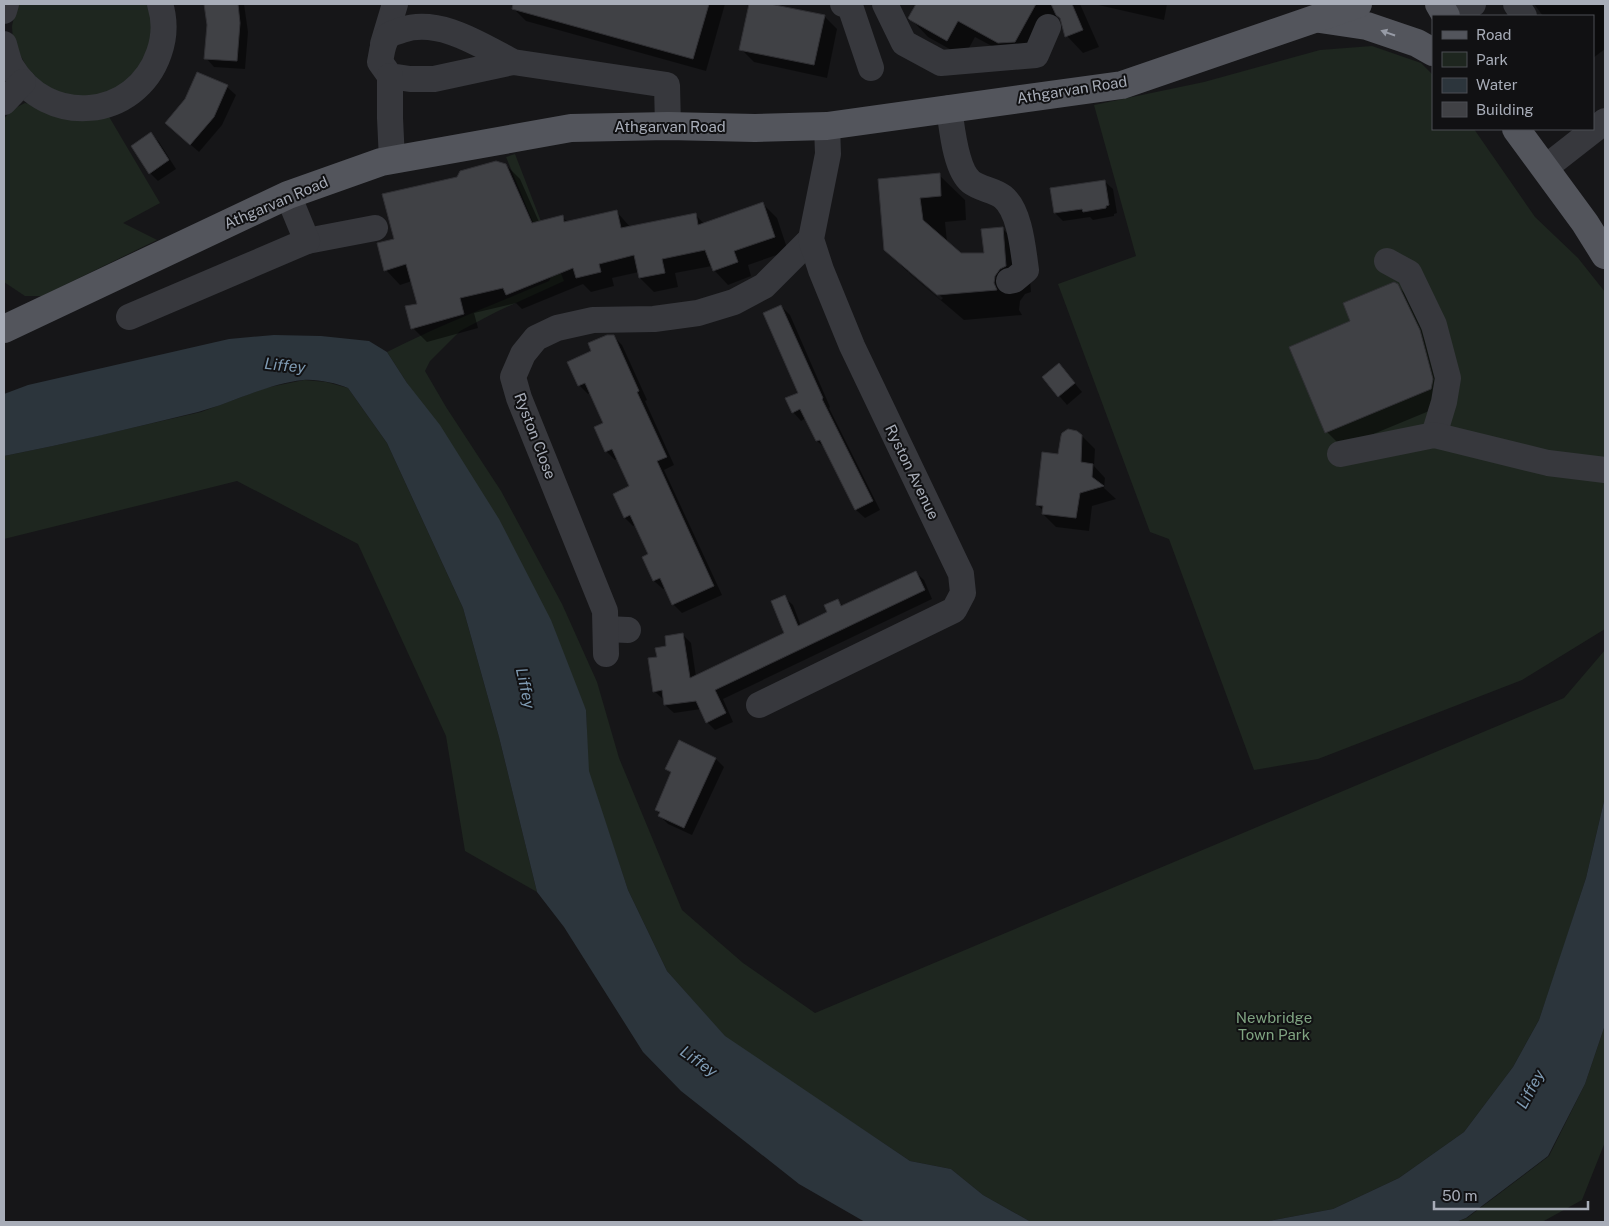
<svg xmlns="http://www.w3.org/2000/svg" width="1609" height="1226" font-family="'Public Sans',sans-serif">
  <style>
    .green { fill: #1e261f }
    .water { fill: #2c353c }
    .shadow { fill: #0007; fill-rule: evenodd }
    .building { fill: #404145; stroke: #303034 }
    .lines { fill: none; stroke-linecap: round; stroke-linejoin: round }
    .minor { stroke: #37383d; stroke-width: 26 }
    .major { stroke: #53555c; stroke-width: 28 }
    .oneway { fill: #979ba6 }
    .labels { text-anchor: middle; stroke-width: 4; stroke-linejoin: round; paint-order: stroke }
    .street-label { font-size: 15px; fill: #a8adb8; stroke: #111113 }
    .park-label { font-size: 15px; fill: #7fa381; stroke: #111113 }
    .water-label { font-size: 16px; font-style: italic; fill: #7f9bb3; stroke: #111113 }
  </style>
  <rect width="100%" height="100%" fill="#161618"/>
  <g class="green">
    <path d="M17,4H147L151,18L152,33L145,61L114,92L72,99L33,79L13,41L12,26Z"/>
    <path d="M1372,46L1421,63L1433,75V129H1474L1535,217L1578,258L1605,292V629L1522,680L1318,759L1254,770L1169,539L1150,532L1058,284L1136,256L1094,105L1204,82L1320,50Z"/>
    <path d="M25,103L108,115L160,203L123,223L157,240L42,296H25L4,282V119L11,110Z"/>
    <path d="M515,154L564,281L496,312L460,331L430,361L425,371L446,407L501,491L562,604L597,682L619,758L682,910L743,963L815,1013L1564,698L1605,650V797L1586,878L1558,964L1539,1020L1513,1067L1464,1132L1399,1178L1333,1209L1263,1222H1031L983,1195L951,1169L910,1161L727,1039L667,971L628,890L588,771L586,710L407,383L387,352C440,325 495,304 549,281L551,277L550,264L506,157Z"/>
    <path d="M304,380L326,382L348,388L387,443L463,608L499,737L537,892L465,851L446,736L358,544L237,481L4,539V456L57,445L201,412L265,388Z"/>
    <path d="M1605,1025V1142L1582,1200L1542,1222H1456L1467,1218L1549,1156L1585,1084Z"/>
  </g>
  <g class="water">
    <path d="M274,335L321,336L369,341L387,352L407,383L440,425L499,519L551,620L586,710L589,771L628,890L667,971L725,1036L910,1161L951,1169L983,1195L1031,1222H865L799,1184L681,1091L643,1052L564,927L537,892L499,737L463,608L387,443L348,388C335,383 318,379 303,380C266,384 233,403 198,412C133,428 69,443 4,456V394L28,385L229,339Z"/>
    <path d="M1605,797V1025L1585,1084L1548,1156L1466,1218L1456,1222H1263L1333,1209L1399,1178L1464,1132L1513,1067L1539,1020L1586,878Z"/>
  </g>
  <g class="shadow">
    <path d="M205,4H244L248,32L245,69L214,67L206,58L208,25Z"/>
    <path d="M514,4H725L706,71L526,21L513,8Z"/>
    <path d="M750,4H764L824,16L837,29L827,78L754,62L741,49Z"/>
    <path d="M915,4H1080L1099,47L1083,53L1067,36L1062,19L1057,14L1032,58L1016,59L975,37L964,57L928,37L911,19L917,5Z"/>
    <path d="M1094,4H1167L1164,20Z"/>
    <path d="M1534,4H1605V49L1593,58V16H1543Z"/>
    <path d="M227,87L236,95L222,125L199,152L175,131Z"/>
    <path d="M151,134L159,142L176,169L158,181L150,173Z"/>
    <path d="M506,165L520,179L539,222L562,217L568,222L616,211L631,228L695,214L704,224L762,203L777,218L788,251L748,265L751,276L728,285L714,270L712,266L675,273L678,287L654,292L640,278L639,272L612,278L614,286L591,292L583,284L522,309L516,303L474,313L478,328L427,342L413,328L419,305L412,281L400,285L386,270L395,240L457,178Z"/>
    <path d="M939,175L965,200L966,220L945,222L947,242L960,254H985L1003,229L1028,254L1031,292L1025,294L1020,301L1019,310L1022,315L964,320L911,275L885,249L879,180ZM908,269L943,298L941,300L908,272Z"/>
    <path d="M1104,181L1113,189L1117,213L1114,214V216L1093,220L1090,217L1063,221L1055,213Z"/>
    <path d="M1397,285L1412,301L1446,404L1342,447L1327,432L1352,322Z"/>
    <path d="M781,306L790,315L830,407L829,408L880,510L865,518L856,510L826,449L817,441L806,418L801,421L793,412L799,393Z"/>
    <path d="M613,336L622,345L647,400L645,401L674,465L664,470L722,595L682,613L673,604L666,588L663,589L654,581L644,557L649,555L636,525L633,526L625,518L630,487L618,458L615,460L606,451L605,424L590,393L588,394L579,385L593,352Z"/>
    <path d="M1067,374L1082,392L1067,405L1043,377Z"/>
    <path d="M1082,436L1095,449L1094,466L1105,478L1104,488L1116,499L1092,506L1089,531L1056,527L1043,514L1044,511L1037,505L1059,456Z"/>
    <path d="M915,572L924,580L932,599L723,699L733,722L715,730L707,722L701,709L674,713L665,705V699H663L654,691L658,658L668,647L683,635L691,643L696,677L786,634L784,597L793,605L801,626L829,613L837,600L843,606Z"/>
    <path d="M716,759L724,767L692,835L668,824L660,816V814L656,810L672,774L667,769Z"/>
  </g>
  <g class="building">
    <path d="M204,4H238L240,23L237,61L204,59L207,25Z"/>
    <path d="M513,4H709L693,59L512,9Z"/>
    <path d="M749,4H770L825,15L814,65L739,50Z"/>
    <path d="M916,4H1036L1015,42L998,43L958,21L947,41L910,20L908,18Z"/>
    <path d="M1051,4H1072L1083,30L1065,37L1060,18L1056,15Z"/>
    <path d="M197,72L228,85L214,117L190,145L165,123L185,99Z"/>
    <path d="M151,132L169,160L149,174L131,146Z"/>
    <path d="M496,161L506,164L532,223L563,215L564,222L617,210L621,228L696,213L698,225L763,202L775,237L734,251L738,262L713,271L705,250L662,259L665,273L639,278L634,255L599,264L601,272L576,278L573,268L506,295L503,288L460,298L464,314L411,329L405,306L417,304L406,264L384,271L377,243L394,239L382,194L457,177L460,171Z"/>
    <path d="M940,173L941,196L920,198L923,220L961,253H984L981,229L1003,227L1006,266L1000,269L995,276L994,283L997,290L937,295L884,250L878,179Z"/>
    <path d="M1105,180L1109,205L1106,206V208L1083,212L1082,209L1054,213L1050,188Z"/>
    <path d="M1394,282L1398,284L1420,330L1433,379L1431,389L1325,433L1289,347L1350,321L1343,303Z"/>
    <path d="M781,305L823,398L822,399L873,501L855,510L820,440L816,441L800,409L792,413L785,398L798,393L763,313Z"/>
    <path d="M607,335H614L639,391L637,392L667,457L657,461L714,586L672,605L660,578L653,581L642,557L648,554L630,515L624,518L613,494L629,486L612,449L605,452L594,427L603,423L585,383L578,386L567,362L591,351L588,343Z"/>
    <path d="M1059,363L1075,383L1058,397L1042,377Z"/>
    <path d="M1068,429L1077,431L1082,435L1081,462L1093,464L1092,477L1104,486L1080,493L1076,518L1042,514L1043,506L1036,505L1042,452L1058,454L1061,436L1062,433Z"/>
    <path d="M916,571L925,590L715,690L726,713L706,723L696,701L664,705L662,690L653,692L648,658L657,657L655,648L666,646L665,636L683,633L690,678L784,633L771,601L785,595L798,626L827,612L824,605L838,599L841,606Z"/>
    <path d="M679,740L716,758L684,828L658,816L660,812L655,810L671,772L665,769Z"/>
  </g>
  <g class="lines">
    <g class="minor">
      <path d="M843,4L850,6L871,68"/>
      <path d="M885,4L904,43L941,63L1036,55L1048,27"/>
      <path d="M1516,4L1524,16"/>
      <path d="M4,11L6,4"/>
      <path d="M1456,16L1473,4"/>
      <path d="M4,44C6,51 8,60 11,66C47,128 136,120 159,53C165,36 165,20 160,4"/>
      <path d="M383,44L395,4"/>
      <path d="M513,62C482,46 439,17 402,30C397,32 391,33 388,36C382,44 382,53 380,62L390,76L410,79H434L513,62L667,85L668,126"/>
      <path d="M390,76V118L392,160"/>
      <path d="M4,102L23,82"/>
      <path d="M949,108C952,127 955,169 971,182C980,189 994,190 1003,197C1020,211 1023,249 1026,270L1014,280L1009,281"/>
      <path d="M1545,168L1605,121"/>
      <path d="M307,241L375,228"/>
      <path d="M1387,261L1409,273L1434,325L1448,378L1444,402L1434,435"/>
      <path d="M129,317L307,241L288,195"/>
      <path d="M1340,454L1434,435L1548,463L1605,470"/>
      <path d="M606,629L628,630"/>
      <path d="M606,654L605,611L519,398L513,377L523,354L536,338L557,328L593,320L654,319L698,313L734,302L764,286L811,239"/>
      <path d="M759,705L954,610L963,593L961,574L852,346L821,270L811,239L828,154L827,126"/>
    </g>
    <g class="major">
      <path d="M1439,4L1446,16"/>
      <path d="M1320,19L1367,26L1417,43L1433,52"/>
      <path d="M1516,129L1585,223L1605,255"/>
      <path d="M4,329L288,195L381,162L571,128L668,126L755,128L827,126L1122,85L1358,4"/>
    </g>
  </g>
  <defs><path id="oneway-solid" d="M-6-.8H1V-3.2L6.5 0L1 3.2V.8H-6Z" transform="scale(1.25)"/></defs>
  <use class="oneway" href="#oneway-solid" transform="translate(1388 33) rotate(-161)"/>
  <g class="labels">
    <g class="street-label">
      <text transform="translate(1072 90) rotate(-9)" y="5">Athgarvan Road</text>
      <text x="670" y="132">Athgarvan Road</text>
      <text transform="translate(276 203) rotate(-23)" y="5">Athgarvan Road</text>
      <text transform="translate(535 436) rotate(69)" y="5">Ryston Close</text>
      <text transform="translate(912 472) rotate(64)" y="5">Ryston Avenue</text>
    </g>
    <g class="park-label">
      <text x="1274" y="1023">Newbridge<tspan x="1274" dy="17">Town Park</tspan></text>
    </g>
    <g class="water-label">
      <text transform="translate(285 365) rotate(6)" y="6">Liffey</text>
      <text transform="translate(526 688) rotate(78)" y="6">Liffey</text>
      <text transform="translate(699 1061) rotate(35)" y="6">Liffey</text>
      <text transform="translate(1530 1089) rotate(-62)" y="6">Liffey</text>
    </g>
  </g>
  <rect width="1609" height="1226" fill="none" stroke="#a8adb8" stroke-width="10"/>
  <rect x="1432" y="15" width="162" height="115" fill="#111113" stroke="#4d4f55"/>
  <rect x="1442" y="31" width="25" height="8" fill="#53555c" stroke="#4d4f55"/>
  <text x="1476" y="40" font-size="15" fill="#a8adb8">Road</text>
  <rect x="1442" y="52" width="25" height="15" fill="#1e261f" stroke="#4d4f55"/>
  <text x="1476" y="65" font-size="15" fill="#a8adb8">Park</text>
  <rect x="1442" y="78" width="25" height="15" fill="#2c353c" stroke="#4d4f55"/>
  <text x="1476" y="90" font-size="15" fill="#a8adb8">Water</text>
  <rect x="1442" y="102" width="25" height="15" fill="#404145" stroke="#4d4f55"/>
  <text x="1476" y="115" font-size="15" fill="#a8adb8">Building</text>
  <path d="M1434 1201v8h154v-8" fill="none" stroke="#a8adb8" stroke-width="2.5"/>
  <text x="1442" y="1201" font-size="15" fill="#a8adb8" stroke="#111113" stroke-width="4" paint-order="stroke">50 m</text>
</svg>
